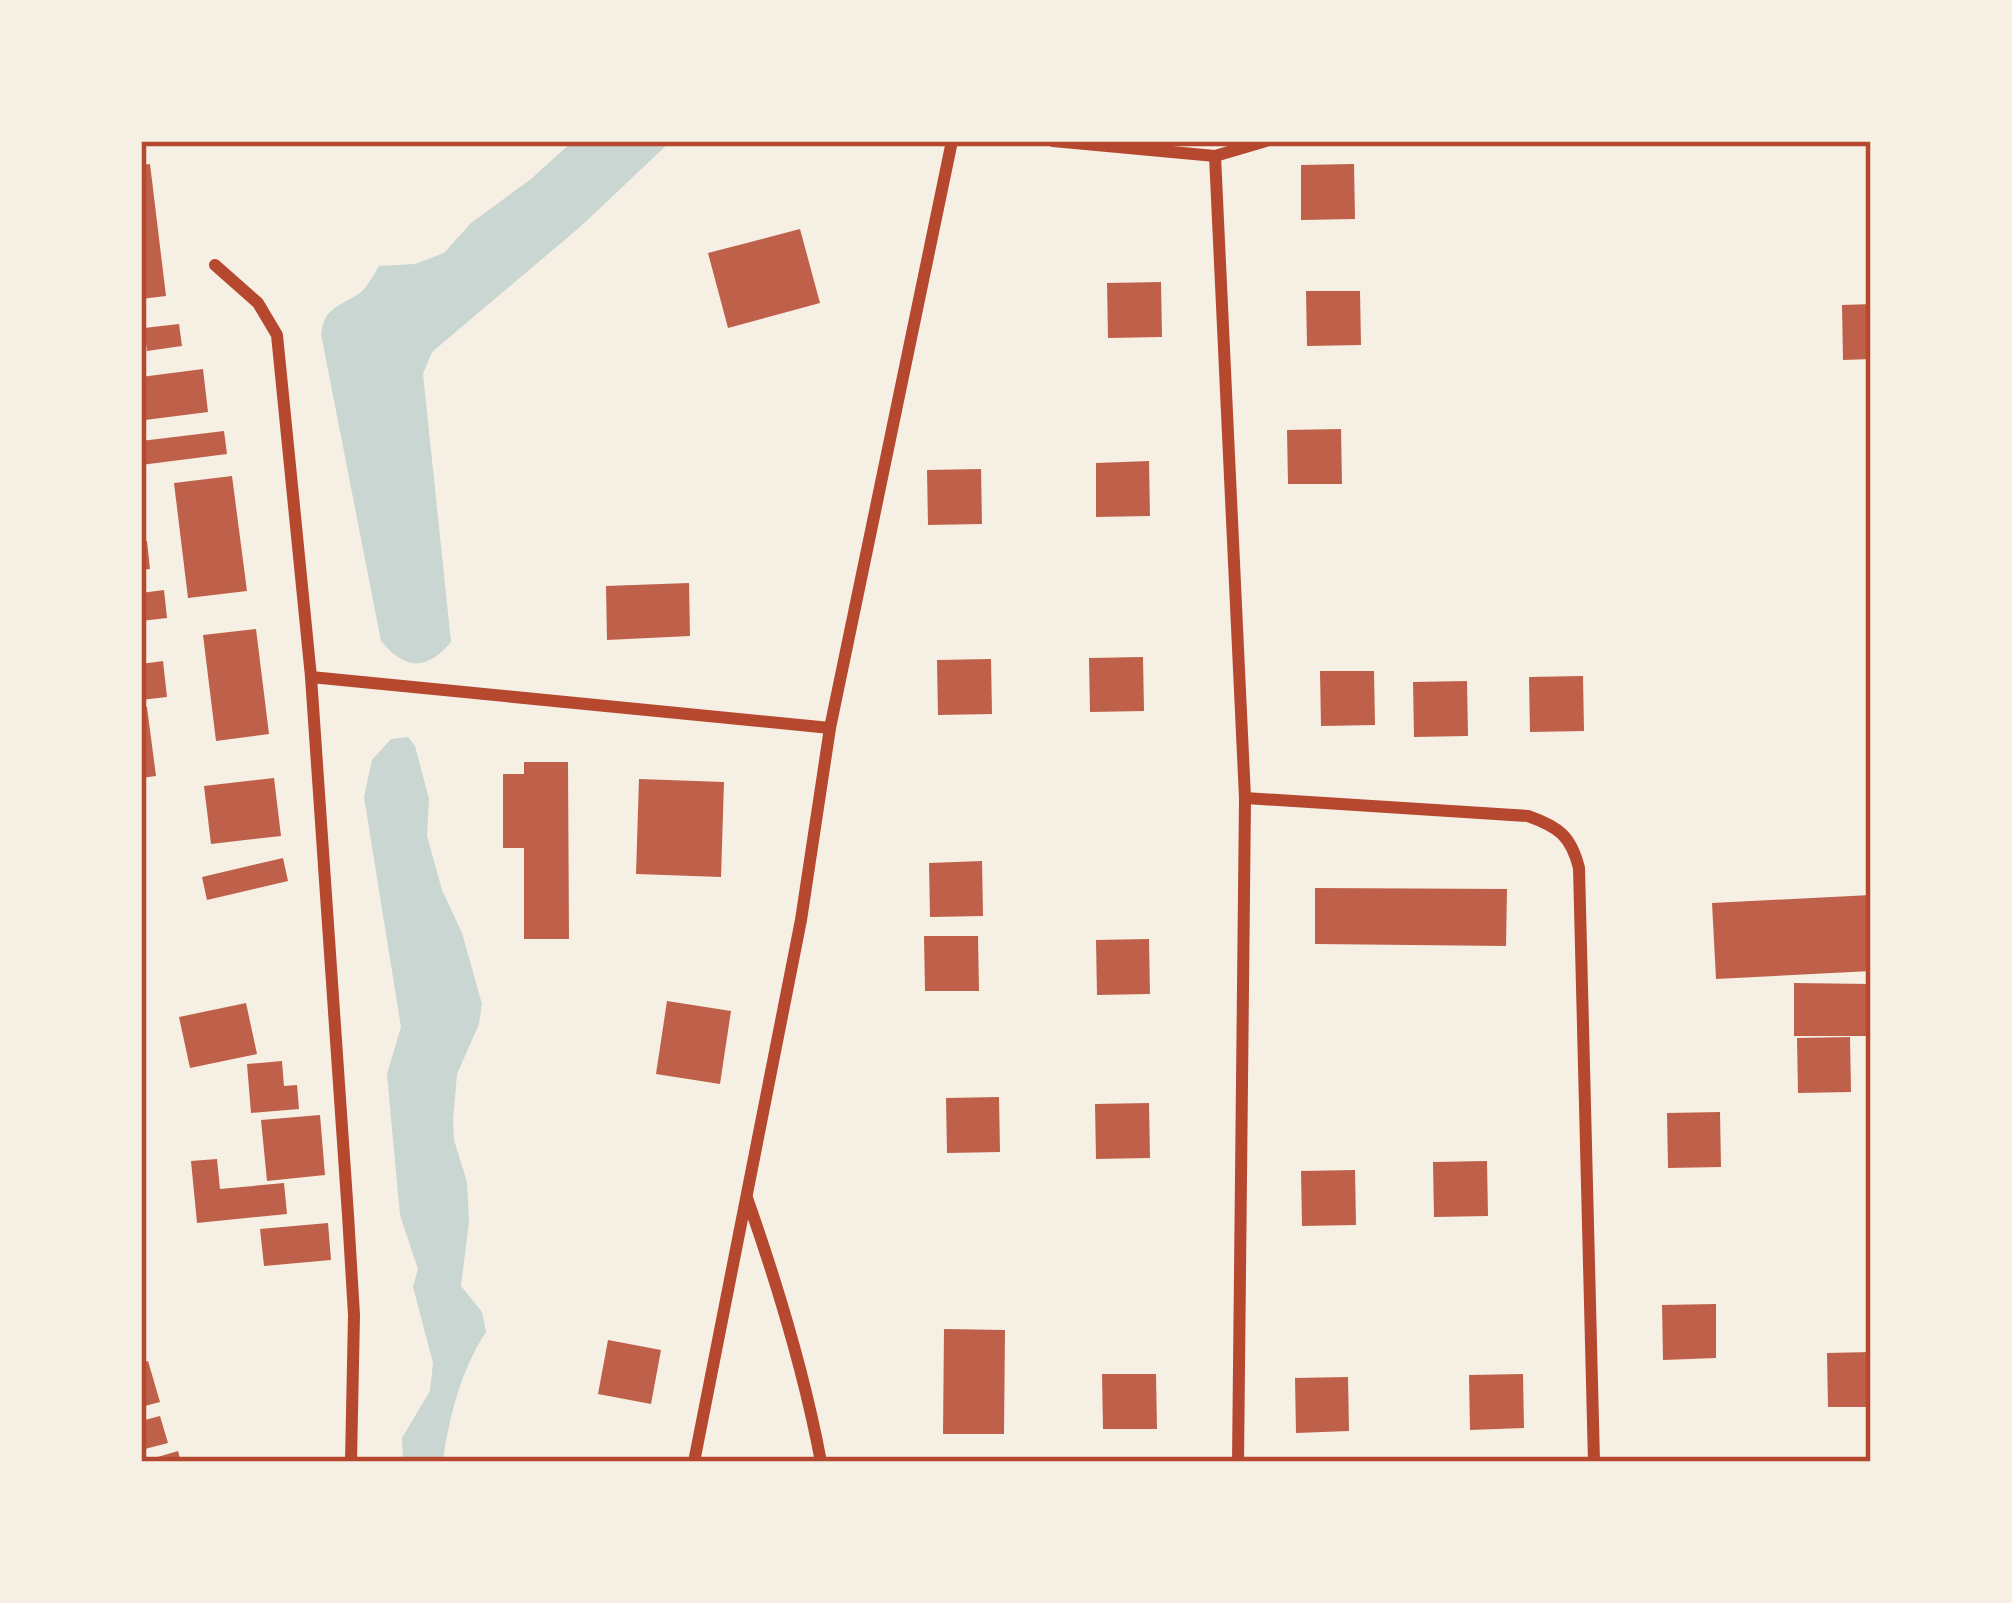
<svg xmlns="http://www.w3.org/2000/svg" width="2012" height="1603" font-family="'DM Sans',sans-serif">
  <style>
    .water { fill: #c9d6d2 }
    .building { fill: #bf614a }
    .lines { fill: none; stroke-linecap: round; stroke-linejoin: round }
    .minor { stroke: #b5482f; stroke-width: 12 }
    .neatline { fill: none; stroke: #b5482f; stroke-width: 4.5 }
  </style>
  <rect width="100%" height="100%" fill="#f6efe4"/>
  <g class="water">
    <path d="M573,141H671L580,227L432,352L423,374L451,642C426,672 404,669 381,641L321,334C325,305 341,307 361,292C368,286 374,274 379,266L415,264L444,253L471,223L531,179Z"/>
    <path d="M408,737L415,746L429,799L427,836L442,890L462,933L482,1004L479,1024L457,1074L453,1120L454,1140L467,1182L469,1221L461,1286L482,1312L486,1332C462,1367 448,1420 443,1462H403L402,1438L430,1391L433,1363L413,1287L418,1269L400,1215L387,1074L401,1027L364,797L372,760L391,739Z"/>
  </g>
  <g class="building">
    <path d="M150,164L166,296L141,299V165Z"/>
    <path d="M1354,164L1355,219L1301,220V165Z"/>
    <path d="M800,229L820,303L728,328L708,253Z"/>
    <path d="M1161,282L1162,337L1108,338L1107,283Z"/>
    <path d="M1306,291H1360L1361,345L1307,346Z"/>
    <path d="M1871,304V359L1843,360L1842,305Z"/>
    <path d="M179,324L182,346L147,351L144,328Z"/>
    <path d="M203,369L208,412L145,420L141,377Z"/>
    <path d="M1341,429L1342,484H1288L1287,430Z"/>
    <path d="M224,431L227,454L141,465V441Z"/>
    <path d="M1149,461L1150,516L1096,517V463Z"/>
    <path d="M981,469L982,524L928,525L927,470Z"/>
    <path d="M232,476L247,591L188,598L174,483Z"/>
    <path d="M147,541L150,569L141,570V542Z"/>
    <path d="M689,583L690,636L607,640L606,586Z"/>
    <path d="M164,590L167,618L141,621V593Z"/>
    <path d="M256,629L269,734L216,741L203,635Z"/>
    <path d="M1143,657L1144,711L1090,712L1089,658Z"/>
    <path d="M991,659L992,714L938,715L937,660Z"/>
    <path d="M163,661L167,697L141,700V664Z"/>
    <path d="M1320,671H1374L1375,725L1321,726Z"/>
    <path d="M1583,676L1584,731L1530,732L1529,677Z"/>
    <path d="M1467,681L1468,736L1414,737L1413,682Z"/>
    <path d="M141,707H147L156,776L141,778Z"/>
    <path d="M524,762H568L569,939H524V848H503V774H524Z"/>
    <path d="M274,778L281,836L211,844L204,786Z"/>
    <path d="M639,779L724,782L721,877L636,874Z"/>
    <path d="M283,858L288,881L207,900L202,877Z"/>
    <path d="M982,861L983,916L930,917L929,863Z"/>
    <path d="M1315,888L1507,889L1506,946L1315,944Z"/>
    <path d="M1871,895V971L1716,979L1712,903Z"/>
    <path d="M924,936H978L979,991H925Z"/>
    <path d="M1149,939L1150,994L1097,995L1096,940Z"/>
    <path d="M1794,983L1871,984V1036H1794Z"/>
    <path d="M667,1001L731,1011L720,1084L656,1074Z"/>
    <path d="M246,1003L257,1054L190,1068L179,1017Z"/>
    <path d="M1850,1037L1851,1092L1798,1093L1797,1038Z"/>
    <path d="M282,1061L284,1086L297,1085L299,1109L251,1113L247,1064Z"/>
    <path d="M999,1097L1000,1152L947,1153L946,1098Z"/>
    <path d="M1149,1103L1150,1158L1096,1159L1095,1104Z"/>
    <path d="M1720,1112L1721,1167L1668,1168L1667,1113Z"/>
    <path d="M320,1115L325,1175L267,1181L261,1120Z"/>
    <path d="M217,1159L220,1189L284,1183L287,1214L197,1223L191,1161Z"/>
    <path d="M1487,1161L1488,1216L1434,1217L1433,1162Z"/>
    <path d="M1355,1170L1356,1225L1302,1226L1301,1171Z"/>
    <path d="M328,1223L331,1260L264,1266L260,1229Z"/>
    <path d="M1716,1304V1358L1663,1360L1662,1305Z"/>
    <path d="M944,1329L1005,1330L1004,1434H943Z"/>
    <path d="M608,1340L661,1350L651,1404L598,1394Z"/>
    <path d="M1871,1352V1407H1828L1827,1353Z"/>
    <path d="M148,1361L160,1402L141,1407V1363Z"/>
    <path d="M1102,1374H1156L1157,1429H1103Z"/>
    <path d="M1523,1374L1524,1428L1470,1430L1469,1375Z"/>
    <path d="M1348,1377L1349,1431L1296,1433L1295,1378Z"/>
    <path d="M160,1416L168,1443L141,1450V1421Z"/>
    <path d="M178,1451L181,1462H144V1461Z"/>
  </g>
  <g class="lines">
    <g class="minor">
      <path d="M1053,141L1215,156L1266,141"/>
      <path d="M1215,156L1245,798L1238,1462"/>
      <path d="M215,265L258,303L277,335L311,677L348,1215L354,1315L351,1462"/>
      <path d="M311,677L830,728"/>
      <path d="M1245,798L1528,816C1559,827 1571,836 1579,868L1594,1462"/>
      <path d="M747,1198C778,1286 804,1371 821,1462"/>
      <path d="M694,1462L801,920L830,728L952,141"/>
    </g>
  </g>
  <rect width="2012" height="1603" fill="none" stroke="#f6efe4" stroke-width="288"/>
  <rect x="144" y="144" width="1724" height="1315" class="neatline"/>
</svg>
